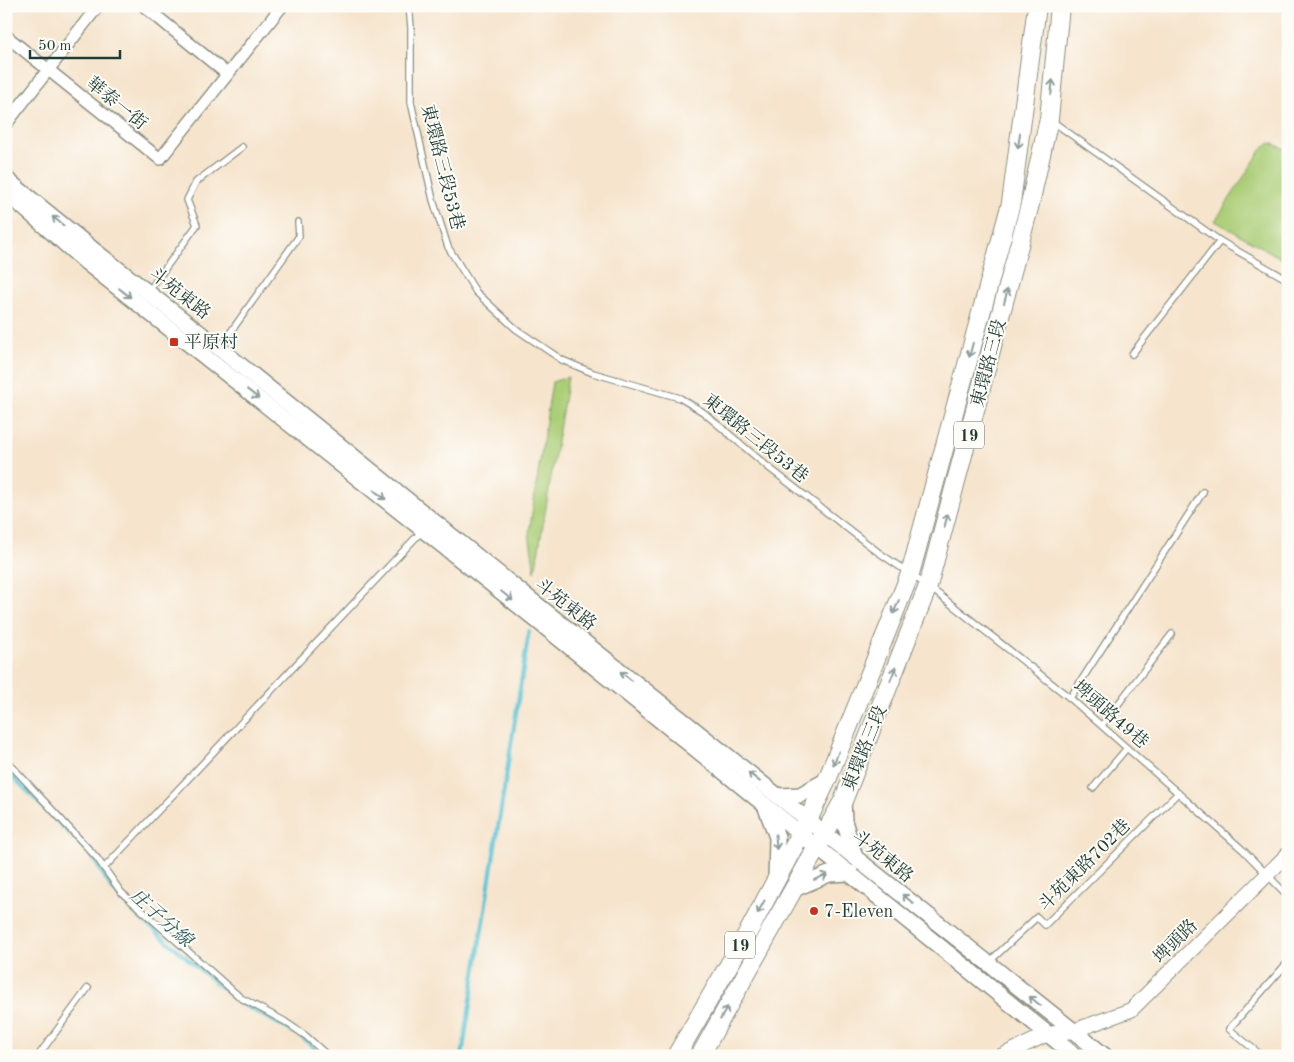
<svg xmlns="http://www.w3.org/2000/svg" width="1294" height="1062" font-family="'Old Standard TT','Noto Serif TC',serif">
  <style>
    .green { fill: #abce77; stroke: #658656 }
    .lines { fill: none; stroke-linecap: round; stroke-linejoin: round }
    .stream { stroke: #58c3d4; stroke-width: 4 }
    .service-casing { stroke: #8a9080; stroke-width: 8 }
    .minor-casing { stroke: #8a9080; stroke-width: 14 }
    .tertiary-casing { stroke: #8a9080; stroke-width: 16 }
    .secondary-casing { stroke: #8a9080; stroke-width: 18 }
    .primary-casing { stroke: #8a9080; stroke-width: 20 }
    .service { stroke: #fff; stroke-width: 5.5 }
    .minor { stroke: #fff; stroke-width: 11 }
    .tertiary { stroke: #fff; stroke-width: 14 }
    .secondary { stroke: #fff; stroke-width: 15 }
    .primary { stroke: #fff; stroke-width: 18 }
    .oneway { stroke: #8f9e9a }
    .poi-dot { fill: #c8321e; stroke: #fdfcf7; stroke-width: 2 }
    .labels { text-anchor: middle; stroke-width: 4; stroke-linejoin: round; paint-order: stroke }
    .shield { fill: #fdfcf7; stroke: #62766e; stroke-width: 1 }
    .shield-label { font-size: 16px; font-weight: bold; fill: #1f3d34 }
    .street-label { font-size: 18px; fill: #1f3d34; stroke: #fdfcf7 }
    .poi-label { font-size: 18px; fill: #1f3d34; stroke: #fdfcf7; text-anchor: start }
    .water-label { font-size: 19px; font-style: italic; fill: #2d5e5c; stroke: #fdfcf7 }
  </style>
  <rect width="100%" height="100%" fill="#fdfcf7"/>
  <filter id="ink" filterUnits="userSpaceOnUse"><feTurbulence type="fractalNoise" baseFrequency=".02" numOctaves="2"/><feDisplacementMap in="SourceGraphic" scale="10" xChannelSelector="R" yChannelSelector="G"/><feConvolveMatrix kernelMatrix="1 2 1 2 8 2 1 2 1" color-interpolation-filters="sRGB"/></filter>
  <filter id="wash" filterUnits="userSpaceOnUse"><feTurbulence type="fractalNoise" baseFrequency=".0096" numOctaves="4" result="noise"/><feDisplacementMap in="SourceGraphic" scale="20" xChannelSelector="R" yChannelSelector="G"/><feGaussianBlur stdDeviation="1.12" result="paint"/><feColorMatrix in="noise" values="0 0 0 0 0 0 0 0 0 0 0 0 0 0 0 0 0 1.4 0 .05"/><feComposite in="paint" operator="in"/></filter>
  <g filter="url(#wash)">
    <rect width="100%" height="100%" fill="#f6e4cc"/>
    <g class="green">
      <path d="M1271,143L1288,150V262L1215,221L1264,146Z"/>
      <path d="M568,377L535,572L529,533L552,382Z"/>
    </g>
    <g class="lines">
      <g class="stream">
        <path d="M6,770L85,849"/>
        <path d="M92,856L112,889L139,917L238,1002L299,1035L320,1053"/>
        <path d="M462,1056L529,631"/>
      </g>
    </g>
  </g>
  <g filter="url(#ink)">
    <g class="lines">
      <g class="service-casing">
        <g id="service">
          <path d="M409,6L411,27V102L433,200L448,247L476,292L516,329L562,360L593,373L680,398L703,412L768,467L878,552L928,586L1070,698L1243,850L1288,896"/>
          <path d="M1052,121L1220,241L1288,280"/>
          <path d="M148,292L197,225L187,200L196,182L242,147"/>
          <path d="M220,347L299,236L298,222"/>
          <path d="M1132,354L1220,241"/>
          <path d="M1070,698L1203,492"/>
          <path d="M1102,725L1172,634"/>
          <path d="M6,760L97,858L121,892L241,998L284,1021L306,1036L328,1056"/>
          <path d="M1093,788L1127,748"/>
          <path d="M104,868L422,531"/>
          <path d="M989,962L1037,917L1045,925L1178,793"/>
          <path d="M38,1056L88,988"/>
          <path d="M1262,1056L1229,1029L1288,962"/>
        </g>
      </g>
      <g class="minor-casing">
        <g id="minor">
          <path d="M144,6L227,74"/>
          <path d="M6,36L160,159L282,6"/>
          <path d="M6,124L98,6"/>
        </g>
      </g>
      <g class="tertiary-casing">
        <path id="tertiary" d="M1001,1056L1048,1034L1073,1031L1131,1010L1288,854"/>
      </g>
      <g class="secondary-casing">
        <g id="secondary">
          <path d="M6,179L96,252L219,348L521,592L1105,1056"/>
          <path d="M6,192L87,263L519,606L1075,1056"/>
          <path d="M779,796L800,795L827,780"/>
          <path d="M843,801L844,821L855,857"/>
          <path d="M765,805L777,837L776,880"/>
          <path d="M794,889L829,874L851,873"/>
        </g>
      </g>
      <g class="primary-casing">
        <g id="primary">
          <path d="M676,1056L751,927L808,820L827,780L910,574L1011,203L1037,6"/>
          <path d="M700,1056L843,801L928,586L1029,208L1049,119L1060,6"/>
        </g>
      </g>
      <use href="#service" class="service"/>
      <use href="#minor" class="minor"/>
      <use href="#tertiary" class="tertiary"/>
      <use href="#secondary" class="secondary"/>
      <use href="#primary" class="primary"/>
    </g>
    <defs><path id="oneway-shaft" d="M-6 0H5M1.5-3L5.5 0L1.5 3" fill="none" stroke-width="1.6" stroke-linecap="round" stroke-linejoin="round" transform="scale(1.25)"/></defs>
    <g class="oneway">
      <use href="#oneway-shaft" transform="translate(1052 87) rotate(-84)"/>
      <use href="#oneway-shaft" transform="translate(1019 141) rotate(98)"/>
      <use href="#oneway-shaft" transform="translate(58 221) rotate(-141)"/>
      <use href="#oneway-shaft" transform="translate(125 293) rotate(38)"/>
      <use href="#oneway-shaft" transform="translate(1006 296) rotate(-75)"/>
      <use href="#oneway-shaft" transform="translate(971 350) rotate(105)"/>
      <use href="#oneway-shaft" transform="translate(253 394) rotate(38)"/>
      <use href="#oneway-shaft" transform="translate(380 495) rotate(38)"/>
      <use href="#oneway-shaft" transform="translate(946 521) rotate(-75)"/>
      <use href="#oneway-shaft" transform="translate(507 596) rotate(39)"/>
      <use href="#oneway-shaft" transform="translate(896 607) rotate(112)"/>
      <use href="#oneway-shaft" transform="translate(893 674) rotate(-68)"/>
      <use href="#oneway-shaft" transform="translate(626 676) rotate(-142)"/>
      <use href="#oneway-shaft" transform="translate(836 758) rotate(112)"/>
      <use href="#oneway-shaft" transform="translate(754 777) rotate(-142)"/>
      <use href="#oneway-shaft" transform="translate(776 842) rotate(86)"/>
      <use href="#oneway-shaft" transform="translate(821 877) rotate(-23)"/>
      <use href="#oneway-shaft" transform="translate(908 899) rotate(-141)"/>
      <use href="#oneway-shaft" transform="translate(761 907) rotate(118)"/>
      <use href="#oneway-shaft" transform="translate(1035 1001) rotate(-141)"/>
      <use href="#oneway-shaft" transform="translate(724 1013) rotate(-60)"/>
    </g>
  </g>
  <g class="poi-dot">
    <rect x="169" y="337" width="10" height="10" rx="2.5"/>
    <circle cx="814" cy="911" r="5"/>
  </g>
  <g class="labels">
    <g class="shield">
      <rect x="954" y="421.5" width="30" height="27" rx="4"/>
      <rect x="725" y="931.5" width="30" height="27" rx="4"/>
    </g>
    <g class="shield-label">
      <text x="969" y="441">19</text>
      <text x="740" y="951">19</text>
    </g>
    <g class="street-label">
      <text transform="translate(117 103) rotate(39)" y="6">華泰一街</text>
      <text transform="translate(443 167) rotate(76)" y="6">東環路三段53巷</text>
      <text transform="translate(180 293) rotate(38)" y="6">斗苑東路</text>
      <text transform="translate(988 363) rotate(-75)" y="6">東環路三段</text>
      <text transform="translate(756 438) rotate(39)" y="6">東環路三段53巷</text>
      <text transform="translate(566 604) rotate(38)" y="6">斗苑東路</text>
      <text transform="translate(1111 714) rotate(41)" y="6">埤頭路49巷</text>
      <text transform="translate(864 748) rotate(-68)" y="6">東環路三段</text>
      <text transform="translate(883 856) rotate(39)" y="6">斗苑東路</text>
      <text transform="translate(1084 865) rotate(-45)" y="6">斗苑東路702巷</text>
      <text transform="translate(1175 941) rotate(-45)" y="6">埤頭路</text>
    </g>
    <g class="poi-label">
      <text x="184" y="348">平原村</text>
      <text x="824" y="917">7-Eleven</text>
    </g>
    <g class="water-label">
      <text transform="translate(162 917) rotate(42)" y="7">庄子分線</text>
    </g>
  </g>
  <rect width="1294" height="1062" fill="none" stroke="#fdfcf7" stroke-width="25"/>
  <path d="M30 50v8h90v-8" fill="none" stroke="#1f3d34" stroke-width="2.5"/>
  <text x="38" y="50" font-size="15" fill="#1f3d34" stroke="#fdfcf7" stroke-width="4" paint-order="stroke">50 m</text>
</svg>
